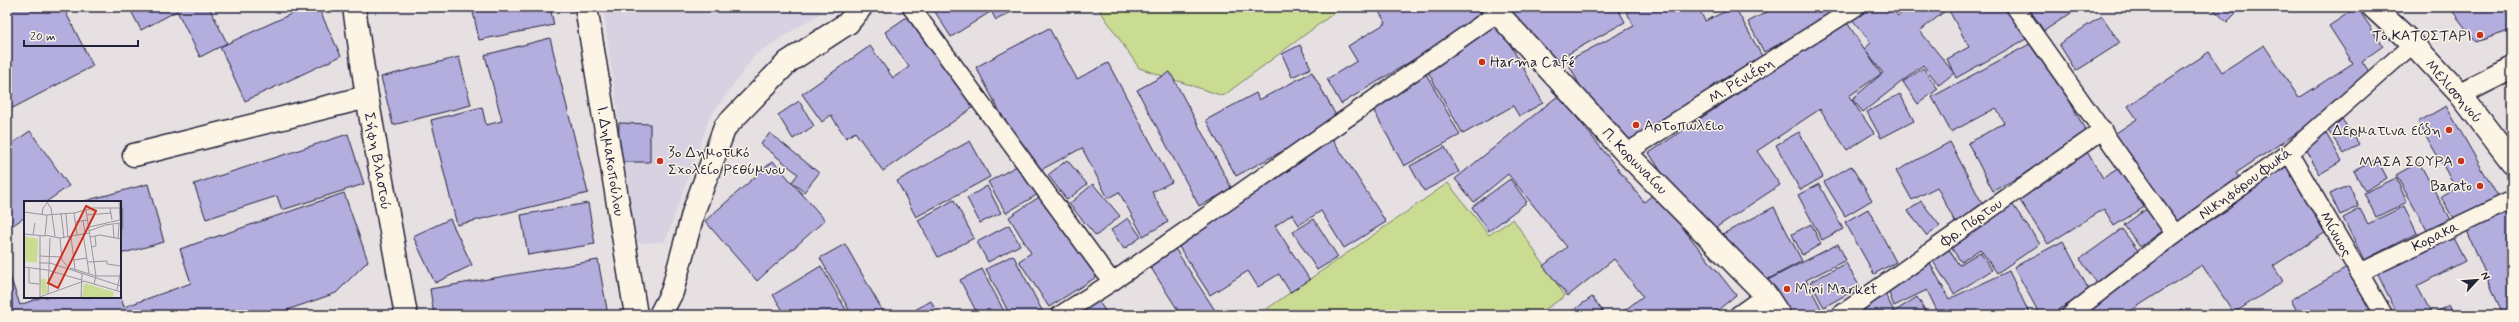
<svg xmlns="http://www.w3.org/2000/svg" width="2519" height="322" font-family="Mynerve,sans-serif">
  <style>
    .built { fill: #d7d1e2 }
    .green { fill: #cadc91; stroke: #767f66 }
    .building { fill: #b4aedf; stroke: #22223b }
    .lines { fill: none; stroke-linecap: round; stroke-linejoin: round }
    .service-casing { stroke: #22223b; stroke-width: 20 }
    .pedestrian-casing { stroke: #22223b; stroke-width: 25 }
    .minor-casing { stroke: #22223b; stroke-width: 25 }
    .tertiary-casing { stroke: #22223b; stroke-width: 25 }
    .service { stroke: #fcf5e5; stroke-width: 17 }
    .pedestrian { stroke: #fcf5e5; stroke-width: 22 }
    .minor { stroke: #fcf5e5; stroke-width: 22 }
    .tertiary { stroke: #fcf5e5; stroke-width: 22 }
    .poi-dot { fill: #c8321e; stroke: #fcf5e5; stroke-width: 1.5 }
    .labels { text-anchor: middle; stroke-width: 3; stroke-linejoin: round; paint-order: stroke }
    .poi-label { font-size: 15px; fill: #22223b; stroke: #fcf5e5; text-anchor: end }
    .street-label { font-size: 15px; fill: #22223b; stroke: #fcf5e5 }
    .inset-road { fill: none; stroke: #9894a0; stroke-width: 1 }
    .view { fill: #c8321e; fill-opacity: 0.15; stroke: #c8321e; stroke-width: 2 }
    .inset-edge { fill: none; stroke: #22223b; stroke-width: 2 }
  </style>
  <rect width="100%" height="100%" fill="#e6e0e3"/>
  <filter id="ink" filterUnits="userSpaceOnUse"><feTurbulence type="fractalNoise" baseFrequency=".025" numOctaves="2"/><feDisplacementMap in="SourceGraphic" scale="8" xChannelSelector="R" yChannelSelector="G"/><feConvolveMatrix kernelMatrix="1 2 1 2 8 2 1 2 1" color-interpolation-filters="sRGB"/></filter>
  <g filter="url(#ink)">
    <path class="built" d="M603,7H830L756,54L710,117L665,242L636,243Z"/>
    <g class="green">
      <path d="M1102,7H1342L1223,96L1139,68L1099,9Z"/>
      <path d="M1448,183L1489,235L1513,219L1565,296L1537,315H1258Z"/>
    </g>
    <g class="building">
      <path d="M7,7H63L93,66L7,111Z"/>
      <path d="M129,7H209L227,43L200,57L177,11L141,30Z"/>
      <path d="M306,7H318L341,56L245,101L220,47Z"/>
      <path d="M472,7H550L554,25L479,40Z"/>
      <path d="M932,7H987L990,12L951,37Z"/>
      <path d="M989,7H1021L996,20Z"/>
      <path d="M1376,7H1477L1483,17L1341,104L1327,79L1357,61L1348,46L1386,23Z"/>
      <path d="M1510,7H1617L1625,22L1543,68Z"/>
      <path d="M1628,7H1698L1705,21L1735,7L1763,58L1714,84L1718,90L1614,151L1567,61L1634,26L1625,9Z"/>
      <path d="M1776,7H1830L1834,15L1764,52L1748,22Z"/>
      <path d="M1871,7H1891L1898,16L1909,7H1950L1920,31L1954,73L1939,85L1923,65L1863,112L1852,99L1883,73L1864,49L1871,43L1851,18Z"/>
      <path d="M1947,7H2009L2026,39L1956,78L1947,59L1969,47Z"/>
      <path d="M2028,7H2080L2044,31Z"/>
      <path d="M2211,7H2242L2227,22Z"/>
      <path d="M2357,7L2383,46L2362,61L2375,81L2236,173L2241,180L2172,225L2113,135L2137,119L2128,106L2209,52L2222,72L2264,45L2299,98L2353,63L2329,26Z"/>
      <path d="M2455,7H2512V30L2476,42L2450,8Z"/>
      <path d="M911,14L975,106L883,171L855,132L846,138L831,115L822,122L802,94L870,46L893,78L909,67L885,32Z"/>
      <path d="M2102,16L2120,43L2076,71L2059,44Z"/>
      <path d="M1846,21L1881,74L1849,96L1874,133L1847,150L1820,109L1757,151L1780,185L1703,236L1649,153Z"/>
      <path d="M1498,23L1543,103L1519,116L1513,106L1463,134L1424,65Z"/>
      <path d="M1049,28L1077,79L1108,63L1172,182L1152,192L1168,222L1143,236L1119,192L1108,198L1082,148L1033,174L976,67Z"/>
      <path d="M550,38L588,193L457,225L431,120L482,107L486,125L502,121L485,55Z"/>
      <path d="M2037,40L2090,139L1993,191L1968,143L2004,123L1996,108L1951,132L1932,97Z"/>
      <path d="M1300,45L1311,68L1292,77L1282,54Z"/>
      <path d="M459,57L471,105L393,125L381,77Z"/>
      <path d="M1923,68L1938,89L1918,104L1903,82Z"/>
      <path d="M1170,72L1232,189L1199,206L1137,90Z"/>
      <path d="M1312,72L1339,121L1236,176L1206,120L1256,93L1259,100Z"/>
      <path d="M1425,72L1460,135L1404,166L1369,102Z"/>
      <path d="M1900,94L1914,121L1881,138L1867,112Z"/>
      <path d="M1559,95L1644,202L1655,193L1736,295L1712,315H1619L1643,296L1614,259L1568,296L1543,266L1567,247L1508,174L1474,202L1455,179Z"/>
      <path d="M799,101L814,126L793,139L778,115Z"/>
      <path d="M2446,106L2498,197L2455,222L2441,197L2456,188L2418,122Z"/>
      <path d="M2342,119L2359,144L2344,154L2327,129Z"/>
      <path d="M619,123L650,124V162H618Z"/>
      <path d="M2324,130L2342,161L2320,174L2302,144Z"/>
      <path d="M30,131L69,186L46,202H25V217L13,225L7,216V147Z"/>
      <path d="M1799,132L1823,177L1800,190L1776,145Z"/>
      <path d="M770,133L819,173L804,192L792,182L798,174L761,144Z"/>
      <path d="M348,134L364,184L282,210L277,196L206,219L194,184Z"/>
      <path d="M1330,135L1386,222L1344,248L1321,211L1299,225L1292,214L1275,226L1310,280L1290,292L1279,274L1258,287L1248,271L1210,295L1172,236Z"/>
      <path d="M970,141L990,177L916,217L897,181Z"/>
      <path d="M1950,142L1984,207L1955,222L1937,187L1912,200L1896,171Z"/>
      <path d="M1445,147L1459,172L1424,191L1410,166Z"/>
      <path d="M2087,152L2103,178L2121,167L2146,206L2114,226L2104,209L2048,244L2017,196Z"/>
      <path d="M2377,159L2387,178L2365,191L2354,171Z"/>
      <path d="M1067,160L1087,184L1067,200L1048,175Z"/>
      <path d="M773,161L825,220L757,281L705,221Z"/>
      <path d="M2287,162L2331,229L2273,266L2283,281L2234,313L2202,265L2124,315H2063L2232,207L2227,201Z"/>
      <path d="M2419,162L2450,220L2428,232L2396,175Z"/>
      <path d="M1022,163L1040,193L1006,213L988,182Z"/>
      <path d="M1851,166L1872,200L1845,216L1824,182Z"/>
      <path d="M2396,178L2407,202L2376,217L2364,193Z"/>
      <path d="M1510,179L1527,202L1489,231L1472,207Z"/>
      <path d="M148,184L164,242L120,254V202H81Z"/>
      <path d="M1093,184L1120,216L1096,236L1069,204Z"/>
      <path d="M1819,184L1843,229L1822,240L1798,195Z"/>
      <path d="M2349,185L2359,207L2340,215L2330,194Z"/>
      <path d="M987,186L1001,213L980,223L967,198Z"/>
      <path d="M1048,191L1101,274L1049,307L1019,261L1031,253L1009,217Z"/>
      <path d="M344,193L368,261L336,293L287,310L288,315H7V268L20,305L42,297H120V295L124,307L191,283L180,249Z"/>
      <path d="M954,200L974,238L938,257L918,220Z"/>
      <path d="M1921,201L1940,226L1927,236L1908,211Z"/>
      <path d="M2010,201L2040,244L1997,273L1980,249L1961,262L1948,243Z"/>
      <path d="M588,203L595,244L528,255L521,215Z"/>
      <path d="M2404,206L2417,233L2364,260L2343,218L2360,209L2368,224Z"/>
      <path d="M1774,207L1802,261L1746,291L1717,237Z"/>
      <path d="M2512,207V315H2503L2465,226Z"/>
      <path d="M2148,208L2164,230L2140,247L2124,225Z"/>
      <path d="M1868,209L1896,262L1874,274L1845,222Z"/>
      <path d="M1128,218L1141,237L1124,249L1111,230Z"/>
      <path d="M450,219L472,265L435,283L413,236Z"/>
      <path d="M1314,219L1338,257L1317,270L1293,232Z"/>
      <path d="M1811,224L1821,244L1802,255L1792,234Z"/>
      <path d="M1009,225L1020,245L988,262L977,242Z"/>
      <path d="M2122,229L2139,252L2096,282L2080,259Z"/>
      <path d="M2451,234L2465,261L2417,286L2432,314L2449,305L2454,315H2398L2377,273Z"/>
      <path d="M2063,241L2090,292L2049,315H2040L2014,267Z"/>
      <path d="M845,244L885,315H852L820,258Z"/>
      <path d="M1838,244L1846,260L1806,280L1824,314L1776,315L1760,284Z"/>
      <path d="M1946,245L1959,265L1980,252L1992,270L1954,294L1929,255Z"/>
      <path d="M1174,247L1218,315H1181L1148,263Z"/>
      <path d="M1013,255L1044,314L1041,315H1010L986,269Z"/>
      <path d="M1928,259L1949,299L2009,271L2030,315H1939L1927,290L1894,306L1887,288Z"/>
      <path d="M598,260L608,315H434L430,289Z"/>
      <path d="M1846,263L1860,287L1824,307L1810,282Z"/>
      <path d="M2352,265L2380,315H2299L2291,300Z"/>
      <path d="M821,266L849,315H809L805,308L795,315H786L773,295Z"/>
      <path d="M982,269L1006,315H978L960,280Z"/>
      <path d="M1881,287L1894,311L1887,315H1839Z"/>
      <path d="M1095,296L1108,315H1068Z"/>
      <path d="M1592,297L1606,315H1569L1568,314Z"/>
      <path d="M1917,297L1928,315H1889Z"/>
      <path d="M931,301L938,315H906Z"/>
      <path d="M2182,309L2185,315H2169Z"/>
    </g>
    <g class="lines">
      <g class="service-casing">
        <g id="service">
          <path d="M911,7L1112,282"/>
          <path d="M2015,7L2175,234"/>
          <path d="M1626,153L1856,7"/>
          <path d="M2289,153L2384,315"/>
          <path d="M2359,273L2512,200"/>
          <path d="M1060,315L1112,282L1496,14"/>
          <path d="M1738,315L1766,295"/>
          <path d="M1840,315L2103,130"/>
          <path d="M2070,315L2175,234L2289,153L2413,44"/>
        </g>
      </g>
      <g class="pedestrian-casing">
        <g id="pedestrian">
          <path d="M1492,7L1626,153L1766,295L1779,315"/>
          <path d="M2460,94L2512,68"/>
        </g>
      </g>
      <g class="minor-casing">
        <g id="minor">
          <path d="M354,7L367,97L406,315"/>
          <path d="M586,7L636,315"/>
          <path d="M134,155L367,97"/>
        </g>
      </g>
      <g class="tertiary-casing">
        <g id="tertiary">
          <path d="M2373,7L2413,44L2460,94L2512,162"/>
          <path d="M660,315L672,292L694,210L725,127L788,62L848,23L861,7"/>
        </g>
      </g>
      <use href="#service" class="service"/>
      <use href="#pedestrian" class="pedestrian"/>
      <use href="#minor" class="minor"/>
      <use href="#tertiary" class="tertiary"/>
    </g>
  </g>
  <g class="poi-dot">
    <circle cx="2480" cy="35" r="4"/>
    <circle cx="1482" cy="62" r="4"/>
    <circle cx="1636" cy="125" r="4"/>
    <circle cx="2449" cy="130" r="4"/>
    <circle cx="660" cy="161" r="4"/>
    <circle cx="2461" cy="161" r="4"/>
    <circle cx="2480" cy="186" r="4"/>
    <circle cx="1787" cy="289" r="4"/>
  </g>
  <g class="labels">
    <g class="poi-label">
      <text x="2472" y="40">Το ΚΑΤΟΣΤΑΡΙ</text>
      <text x="1490" y="67" text-anchor="start">Harma Café</text>
      <text x="1644" y="130" text-anchor="start">Αρτοπωλειο</text>
      <text x="2441" y="135">Δερματινα είδη</text>
      <text x="668" y="157" text-anchor="start">3ο Δημοτικό<tspan x="668" dy="17">Σχολείο Ρεθύμνου</tspan></text>
      <text x="2453" y="166">ΜΑΣΑ ΣΟΥΡΑ</text>
      <text x="2472" y="191">Barato</text>
      <text x="1795" y="294" text-anchor="start">Mini Market</text>
    </g>
    <g class="street-label">
      <text transform="translate(1741 80) rotate(-32)" y="5">Μ. Ρενιέρη</text>
      <text transform="translate(2454 91) rotate(49)" y="5">Μελισσηνού</text>
      <text transform="translate(378 161) rotate(80)" y="5">Σήφη Βλαστού</text>
      <text transform="translate(611 161) rotate(81)" y="5">Ι. Δημακοπούλου</text>
      <text transform="translate(1635 161) rotate(46)" y="5">Π. Κορωναίου</text>
      <text transform="translate(2245 183) rotate(-36)" y="5">Νικηφόρου Φωκά</text>
      <text transform="translate(1971 222) rotate(-35)" y="5">Φρ. Πόρτου</text>
      <text transform="translate(2336 234) rotate(60)" y="5">Μίνωος</text>
      <text transform="translate(2435 236) rotate(-26)" y="5">Κoρακα</text>
    </g>
  </g>
  <g transform="translate(24 201)">
    <rect width="97" height="97" fill="#e6e0e3"/>
    <path d="M0,35L14,38L13,62L0,60ZM16,78H22L23,92L18,94ZM60,82L90,91L89,97H58Z" fill="#cadc91"/>
    <path class="inset-road" d="M22,0L27,7L31,35M95,0L96,19M86,7L88,19M62,9L72,75L70,83M0,11L22,14L50,12L69,7H97M37,12L40,37M50,12L53,34M42,13L44,37M18,14L19,7L23,2M63,14L87,12M59,19L61,32M51,21L64,19M89,24L90,37M65,26L96,19M65,30L81,24L97,22M59,32L65,72M0,33L21,35L23,14M9,34L11,22M16,34V97M20,34L36,37L65,32M47,36L51,68M66,36L76,34L97,38M36,37L38,59L44,66M94,38L95,23M68,46L72,45L71,35M15,55L37,56M50,59L63,57M64,61L83,60V63L97,65M15,62H26L97,85M0,66L23,69L58,79M5,67V82L15,83M46,67L72,75H97M93,89L97,69M24,93L26,37M13,97L60,80L97,91M57,97L58,72"/>
    <path class="view" d="M62,5L72,10L34,87L24,82Z"/>
    <rect width="97" height="97" class="inset-edge"/>
  </g>
  <rect width="2519" height="322" fill="none" stroke="#fcf5e5" stroke-width="24"/>
  <rect x="12" y="12" width="2495" height="298" fill="none" stroke="#22223b" stroke-width="1.5" filter="url(#ink)"/>
  <g transform="translate(2477 280) rotate(64)" stroke="#fcf5e5" stroke-width="3" paint-order="stroke">
  <path d="M0-3L7 15L0 10L-7 15Z" fill="#22223b"/>
  <text y="-6" font-size="11" font-weight="bold" text-anchor="middle" fill="#22223b">N</text>
  </g>
  <path d="M24 40v6h114v-6" fill="none" stroke="#22223b" stroke-width="2"/>
  <text x="30" y="40" font-size="12" fill="#22223b" stroke="#fcf5e5" stroke-width="3" paint-order="stroke">20 m</text>
</svg>
